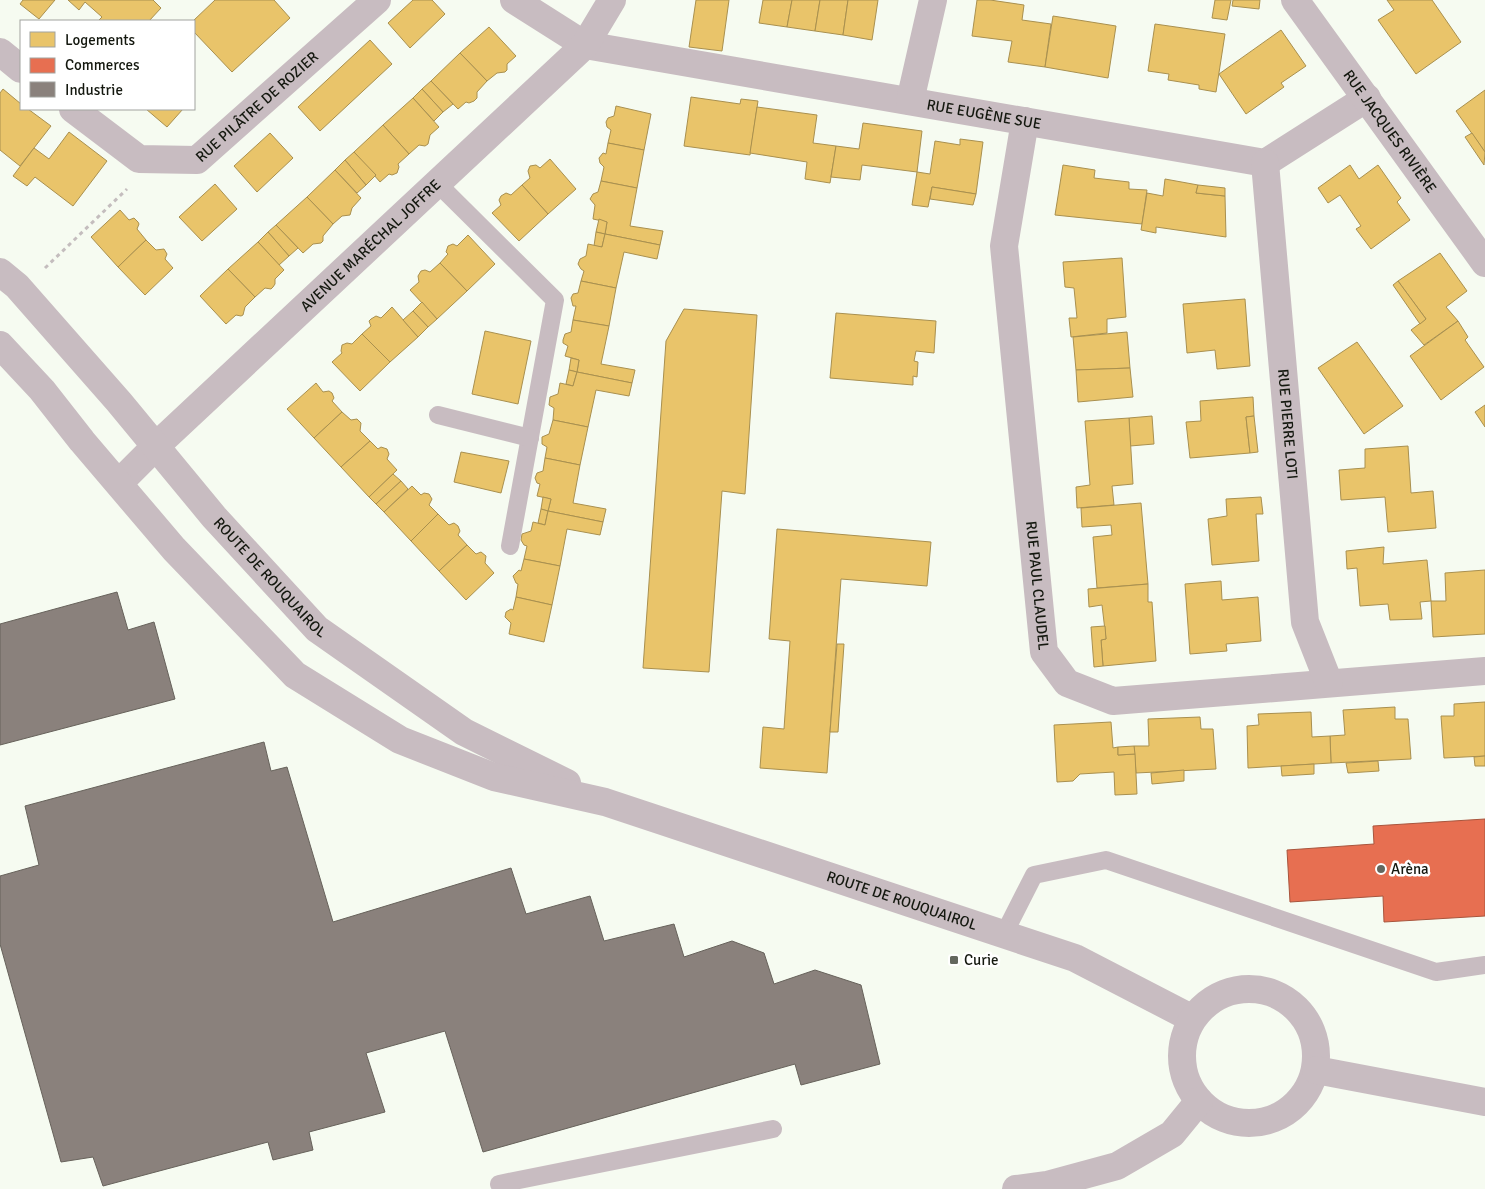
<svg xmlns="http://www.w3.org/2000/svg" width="1485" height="1189" font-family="Signika,sans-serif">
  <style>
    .homes { fill: #e9c46a; stroke: #a9904f }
    .shops { fill: #e76f51; stroke: #a8553d }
    .industry { fill: #8a817c; stroke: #67625b }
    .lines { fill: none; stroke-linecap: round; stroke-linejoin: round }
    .path { stroke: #c4bdbe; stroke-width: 3; stroke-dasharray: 4 4; stroke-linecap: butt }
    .service { stroke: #c8bcc1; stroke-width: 18 }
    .minor { stroke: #c8bcc1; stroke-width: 28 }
    .tertiary { stroke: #c8bcc1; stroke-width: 28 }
    .poi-dot { fill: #63675e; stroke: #fff; stroke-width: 2 }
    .labels { text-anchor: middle; stroke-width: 5; stroke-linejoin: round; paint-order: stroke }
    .street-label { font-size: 15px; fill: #14180f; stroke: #fff }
    .poi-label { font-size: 15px; fill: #14180f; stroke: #fff; text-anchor: start }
  </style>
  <rect width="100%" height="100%" fill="#f6fbf1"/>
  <g class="homes">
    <path d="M23,0H55L39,19L20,4Z"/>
    <path d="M68,0H153L161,8L149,21H98L102,17L85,2L79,10Z"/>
    <path d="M215,0H274L290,18L232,72L194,32L193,21Z"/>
    <path d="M413,0H432L445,14L410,48L388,23Z"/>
    <path d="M696,0H729L722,51L689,47Z"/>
    <path d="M763,0H792L787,27L759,23Z"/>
    <path d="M792,0H820L815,31L787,27Z"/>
    <path d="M820,0H848L843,35L815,31Z"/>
    <path d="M848,0H878L872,40L843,35Z"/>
    <path d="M977,0H990L1024,5L1022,20L1051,24L1045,67L1008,62L1012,41L972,36Z"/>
    <path d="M1215,0H1231L1227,20L1212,18Z"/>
    <path d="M1233,0H1260L1259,9L1232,6Z"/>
    <path d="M1387,0H1432L1461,42L1416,74L1378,20L1394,10Z"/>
    <path d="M1053,16L1116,26L1108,78L1045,67Z"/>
    <path d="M1155,24L1225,34L1216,92L1199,89V85L1168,80L1169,74L1148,71Z"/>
    <path d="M489,27L516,56L507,64V70L505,72L497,73L487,81L460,53Z"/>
    <path d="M1281,30L1306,66L1281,83L1284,87L1246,114L1219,74Z"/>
    <path d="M370,40L392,64L320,131L298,107Z"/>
    <path d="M460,53L487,81L477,92V98L474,101L469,103L466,102L458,109L431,81Z"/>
    <path d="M431,81L453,104L443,112L422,89Z"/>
    <path d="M3,89L21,104V109H28L51,126L20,166L0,150V93Z"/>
    <path d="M422,89L443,112L434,121L413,98Z"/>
    <path d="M1485,90V152L1456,111Z"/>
    <path d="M691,97L740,104L741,99L758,101L750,155L684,146Z"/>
    <path d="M413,98L439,127L430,135L428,144L425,146L419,145L409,154L383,125Z"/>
    <path d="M616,106L651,114L644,150L608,143L611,130L607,127L606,122L608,118L614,116Z"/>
    <path d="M757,107L817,115L813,143L836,146L830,183L805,179L807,162L750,153Z"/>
    <path d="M146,109H183L167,127Z"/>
    <path d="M863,123L922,131L917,172L862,165L860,180L831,177L836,146L859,149Z"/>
    <path d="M383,125L409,154L398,164L399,167L397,173L392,175L389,174L380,182L354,152Z"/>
    <path d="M69,132L107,161L73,206L35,177L27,186L13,176L34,148L49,159Z"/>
    <path d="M270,133L293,158L257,192L234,166Z"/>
    <path d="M1472,133L1485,152L1484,165L1465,137Z"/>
    <path d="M960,139L983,142L976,194L932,187L928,207L912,205L917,172L930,174L935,141L960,145Z"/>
    <path d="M608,143L644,150L637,188L601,181L604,167L600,163L599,158L603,153L606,154Z"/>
    <path d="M354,152L376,175L366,185L345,160Z"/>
    <path d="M550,159L576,189L548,214L522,185L530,178L528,171L530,166L536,165L540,168Z"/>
    <path d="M345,160L366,185L357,193L335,170Z"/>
    <path d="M1063,165L1095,170L1094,178L1129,182V189L1147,190L1142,224L1055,215Z"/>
    <path d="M1350,165L1359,179L1378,165L1401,198L1397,202L1410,220L1371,249L1356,229L1361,226L1340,195L1328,203L1318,188Z"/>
    <path d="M335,170L361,198L352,208L350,215L342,216L333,224L307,197Z"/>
    <path d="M1165,179L1198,185L1196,193L1225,196L1226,237L1156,227V233L1141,230L1147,193L1163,196Z"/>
    <path d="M601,181L637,188L630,226L663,231L660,245L605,234L607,222L593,219L595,205L590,199L593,194L598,192Z"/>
    <path d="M215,184L237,209L202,241L179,217Z"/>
    <path d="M522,185L548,214L519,241L492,213L501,205L499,200L501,196L506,193L511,195Z"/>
    <path d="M1198,185L1225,188V196L1196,193Z"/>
    <path d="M932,187L976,194L973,205L930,199Z"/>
    <path d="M307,197L333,224L323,236V241L321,243L313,244L303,253L276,225Z"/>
    <path d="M120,210L129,220L134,218L138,222L139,224L137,229L146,240L118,267L91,237Z"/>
    <path d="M599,219L607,222L605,234L596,232Z"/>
    <path d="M276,225L298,248L289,256L268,232Z"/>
    <path d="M268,232L289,256L279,265L258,242Z"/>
    <path d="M596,232L605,234L602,247L594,246Z"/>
    <path d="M605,234L660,245L657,259L624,252L616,288L581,281L584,271L581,269L578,264L580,259L586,256L588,244L602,247Z"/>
    <path d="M468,235L495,264L467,291L440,263L448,254L446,252L448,246L453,244L457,246Z"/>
    <path d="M146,240L156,250L164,249L167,254L165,259L173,268L145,295L118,267Z"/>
    <path d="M258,242L284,270L275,279V284L273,287L271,289L265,288L255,297L228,269Z"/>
    <path d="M1440,253L1467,291L1446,307L1458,321L1424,345L1411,330L1426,319L1398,281Z"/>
    <path d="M1122,258L1126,317L1107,319V333L1071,337L1069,318H1077L1074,288L1065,287L1063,262Z"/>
    <path d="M440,263L467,291L437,319L410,290L419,282L418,276L421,271L425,270L430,272Z"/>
    <path d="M228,269L255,297L245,307L243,315L241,316L236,315L226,324L200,296Z"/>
    <path d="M581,281L616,288L609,326L573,320L576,306H573L571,298L573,294L578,293Z"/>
    <path d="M1398,281L1426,319L1420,324L1393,285Z"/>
    <path d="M1245,299L1250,366L1217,369L1215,350L1187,353L1183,304Z"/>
    <path d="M422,302L437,319L428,327L413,311Z"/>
    <path d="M392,307L418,337L390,362L362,334L371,326L369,321L371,319L376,316L381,318Z"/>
    <path d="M684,309L757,315L745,494L722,491L709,672L643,668L666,341Z"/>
    <path d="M413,311L428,327L418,337L403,320Z"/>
    <path d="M836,313L936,321L934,353L916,351L914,361L918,362L917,377L913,376V385L830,378Z"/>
    <path d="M573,320L609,326L601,364L635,370L632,383L577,372L579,360L565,356L568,346L563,343V340L565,334L571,332Z"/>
    <path d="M1458,321L1468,337L1465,340L1484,367L1441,400L1410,356Z"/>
    <path d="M485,331L531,341L518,404L472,394Z"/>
    <path d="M1127,332L1130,368L1076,370L1073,337Z"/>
    <path d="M362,334L390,362L360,391L332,362L342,353L341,351L342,345L347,343L352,344Z"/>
    <path d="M1357,342L1403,406L1364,434L1318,368Z"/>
    <path d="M571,358L579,360L577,372L569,370Z"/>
    <path d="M1130,368L1133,397L1078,402L1076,370Z"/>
    <path d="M569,370L577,372L573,386L566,384Z"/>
    <path d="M577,372L632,383L629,396L596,390L588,427L553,420L554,408L549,405L550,397L558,394L560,383L573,386Z"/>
    <path d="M316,383L323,392L329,391L332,393L334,398L332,401L342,412L314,438L287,409Z"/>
    <path d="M1253,397L1254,416L1246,417L1250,453L1190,458L1186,422L1201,421L1200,401Z"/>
    <path d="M1485,405V427L1475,412Z"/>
    <path d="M342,412L351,420L357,419L361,423L360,431L370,441L341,467L314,438Z"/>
    <path d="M1152,416L1154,444L1130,446L1129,418Z"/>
    <path d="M1254,416L1258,452L1250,453L1246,417Z"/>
    <path d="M1129,418L1133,484L1112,486L1114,505L1077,508L1076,487L1090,485L1085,421Z"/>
    <path d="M553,420L588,427L580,465L545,458L547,447L542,444V437L549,434Z"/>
    <path d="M370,441L378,449L381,447L387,449L389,454L387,459L397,470L369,497L341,467Z"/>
    <path d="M1408,446L1411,493L1433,491L1436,528L1388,532L1385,497L1341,500L1339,470L1365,468V449Z"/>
    <path d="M461,452L509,461L501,493L454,482Z"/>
    <path d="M545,458L580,465L573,503L606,509L603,522L548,511L551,499L537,496L540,484L537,483L535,478L537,473L543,471Z"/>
    <path d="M393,474L401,481L376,504L369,497Z"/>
    <path d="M401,481L408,489L384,512L376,504Z"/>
    <path d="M412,486L421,495L424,493L429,494L432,499L429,505L438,514L411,541L384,512Z"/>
    <path d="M543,497L551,499L548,511L541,509Z"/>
    <path d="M1261,497L1263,514H1256L1259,561L1212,565L1208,519L1227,516L1226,499Z"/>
    <path d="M1141,503L1148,584L1097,588L1093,537L1112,535L1111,525L1082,527L1081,508Z"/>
    <path d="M541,509L548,511L545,525L538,523Z"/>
    <path d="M548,511L603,522L600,535L567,529L560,566L524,559L527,546L524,545L521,540L522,534L531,531L533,522L545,525Z"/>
    <path d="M438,514L449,525L454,523L458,526L460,531L458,535L467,545L439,571L411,541Z"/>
    <path d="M777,529L931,542L927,586L841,579L827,773L760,768L763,727L784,729L790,641L769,639Z"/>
    <path d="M467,545L476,554L481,552L486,556L485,563L494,573L466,600L439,571Z"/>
    <path d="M1384,547L1383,564L1427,560L1431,601L1420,602L1422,619L1390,620L1388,604L1360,606L1357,568L1347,569L1346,551Z"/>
    <path d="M524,559L560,566L552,605L516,597L518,584L516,583L513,576L519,570L521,571Z"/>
    <path d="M1485,570V634L1433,637L1431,601H1446L1445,573Z"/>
    <path d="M1221,581L1222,600L1258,597L1261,641L1226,644L1227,651L1190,654L1185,584Z"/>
    <path d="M1148,584V602H1152L1156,661L1103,666L1101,640L1106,639L1102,605L1089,607L1088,589Z"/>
    <path d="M516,597L552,605L544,642L509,634L511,623L505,617L506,612L511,609L513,610Z"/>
    <path d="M1105,626L1106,639L1101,640L1103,666L1094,667L1091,627Z"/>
    <path d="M837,644H844L838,732H830Z"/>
    <path d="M1485,702V756L1444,758L1441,716H1454V704Z"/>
    <path d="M1395,707V719H1408L1411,759L1331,763L1330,736L1345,735L1343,710Z"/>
    <path d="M1311,712L1312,737L1330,736L1331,763L1248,768L1247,726L1259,725L1258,714Z"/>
    <path d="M1200,717L1201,729H1213L1216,769L1136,773L1134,746H1149L1148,719Z"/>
    <path d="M1111,722L1113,748L1118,747V755L1135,754L1137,794L1115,795L1114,772L1080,774L1073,781L1057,782L1054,725Z"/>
    <path d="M1134,746L1135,754L1118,755V747Z"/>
    <path d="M1485,756V766H1475L1474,757Z"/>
    <path d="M1378,761L1379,771L1348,773L1346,763Z"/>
    <path d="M1314,764V774L1282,776L1281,766Z"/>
    <path d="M1184,770V781L1152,784L1151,773Z"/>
  </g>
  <path class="shops" d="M1485,819V916L1384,922L1383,896L1290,902L1287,850L1374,844L1373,826Z"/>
  <g class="industry">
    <path d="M117,592L128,630L154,622L175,699L0,745V624Z"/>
    <path d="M264,742L271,771L287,767L333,922L511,868L526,914L590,896L604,941L674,924L684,957L732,941L764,953L774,984L815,970L861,985L880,1064L801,1085L795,1064L483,1152L445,1031L366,1053L385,1112L309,1132L313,1150L273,1160L268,1142L103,1186L93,1157L61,1162L0,944V876L39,865L25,806Z"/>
  </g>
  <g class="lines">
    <path class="path" d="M45,268L127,189"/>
    <g class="service">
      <path d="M437,183L555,300L510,546"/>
      <path d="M438,415L530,438"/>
      <path d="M1004,934L1034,875L1106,860L1436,972L1485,965"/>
      <path d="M499,1184L773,1129"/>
    </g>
    <g class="minor">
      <path id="s1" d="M514,0L585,45L1265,163L1367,98"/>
      <path id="s2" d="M1295,0L1485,263"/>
      <path d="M0,52L21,69"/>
      <path d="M910,101L933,0"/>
      <path id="s3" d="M73,109L139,159L197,160L377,0"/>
      <path id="s4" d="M1025,121L1004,246L1044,652L1067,683L1113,701L1485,671"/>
      <path id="s5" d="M1265,163L1305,622L1329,683"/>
      <path id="s6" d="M119,483L156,446L585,45L612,0"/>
    </g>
    <g class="tertiary">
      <path id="s7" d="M0,272L17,286L119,402L214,517L317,629L464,732L567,783"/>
      <path id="s8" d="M0,345L42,390L82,441L174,549L295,675L400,740L494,777L605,802L1075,958L1191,1018"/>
      <circle cx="1249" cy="1056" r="67"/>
      <path d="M1316,1070L1485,1102"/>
      <path d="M1016,1189L1047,1185L1117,1166L1172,1134L1199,1101"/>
    </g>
  </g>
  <g class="poi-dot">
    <circle cx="1381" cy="869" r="5"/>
    <rect x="949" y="955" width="10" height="10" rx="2.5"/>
  </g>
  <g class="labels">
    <g class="street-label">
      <text dy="5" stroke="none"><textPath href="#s3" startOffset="221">RUE PILÂTRE DE ROZIER</textPath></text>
      <text dy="5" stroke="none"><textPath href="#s1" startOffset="489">RUE EUGÈNE SUE</textPath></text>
      <text dy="5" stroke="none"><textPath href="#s2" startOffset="162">RUE JACQUES RIVIÈRE</textPath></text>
      <text dy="5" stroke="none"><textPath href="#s6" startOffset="346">AVENUE MARÉCHAL JOFFRE</textPath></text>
      <text dy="5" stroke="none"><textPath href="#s5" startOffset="262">RUE PIERRE LOTI</textPath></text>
      <text dy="5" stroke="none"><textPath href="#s7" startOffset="408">ROUTE DE ROUQUAIROL</textPath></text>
      <text dy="5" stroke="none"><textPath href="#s4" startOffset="468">RUE PAUL CLAUDEL</textPath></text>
      <text dy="5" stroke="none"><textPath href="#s8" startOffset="1094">ROUTE DE ROUQUAIROL</textPath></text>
    </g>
    <g class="poi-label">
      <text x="1391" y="874">Arèna</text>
      <text x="964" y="965">Curie</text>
    </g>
  </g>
  <rect x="20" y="20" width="175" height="90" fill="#ffffff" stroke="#a1a39f"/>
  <rect x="30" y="32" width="25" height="15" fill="#e9c46a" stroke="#a1a39f"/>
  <text x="65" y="45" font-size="15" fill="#14180f">Logements</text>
  <rect x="30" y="58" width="25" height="15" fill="#e76f51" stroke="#a1a39f"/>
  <text x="65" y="70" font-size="15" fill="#14180f">Commerces</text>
  <rect x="30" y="82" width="25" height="15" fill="#8a817c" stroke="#a1a39f"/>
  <text x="65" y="95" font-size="15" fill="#14180f">Industrie</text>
</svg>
